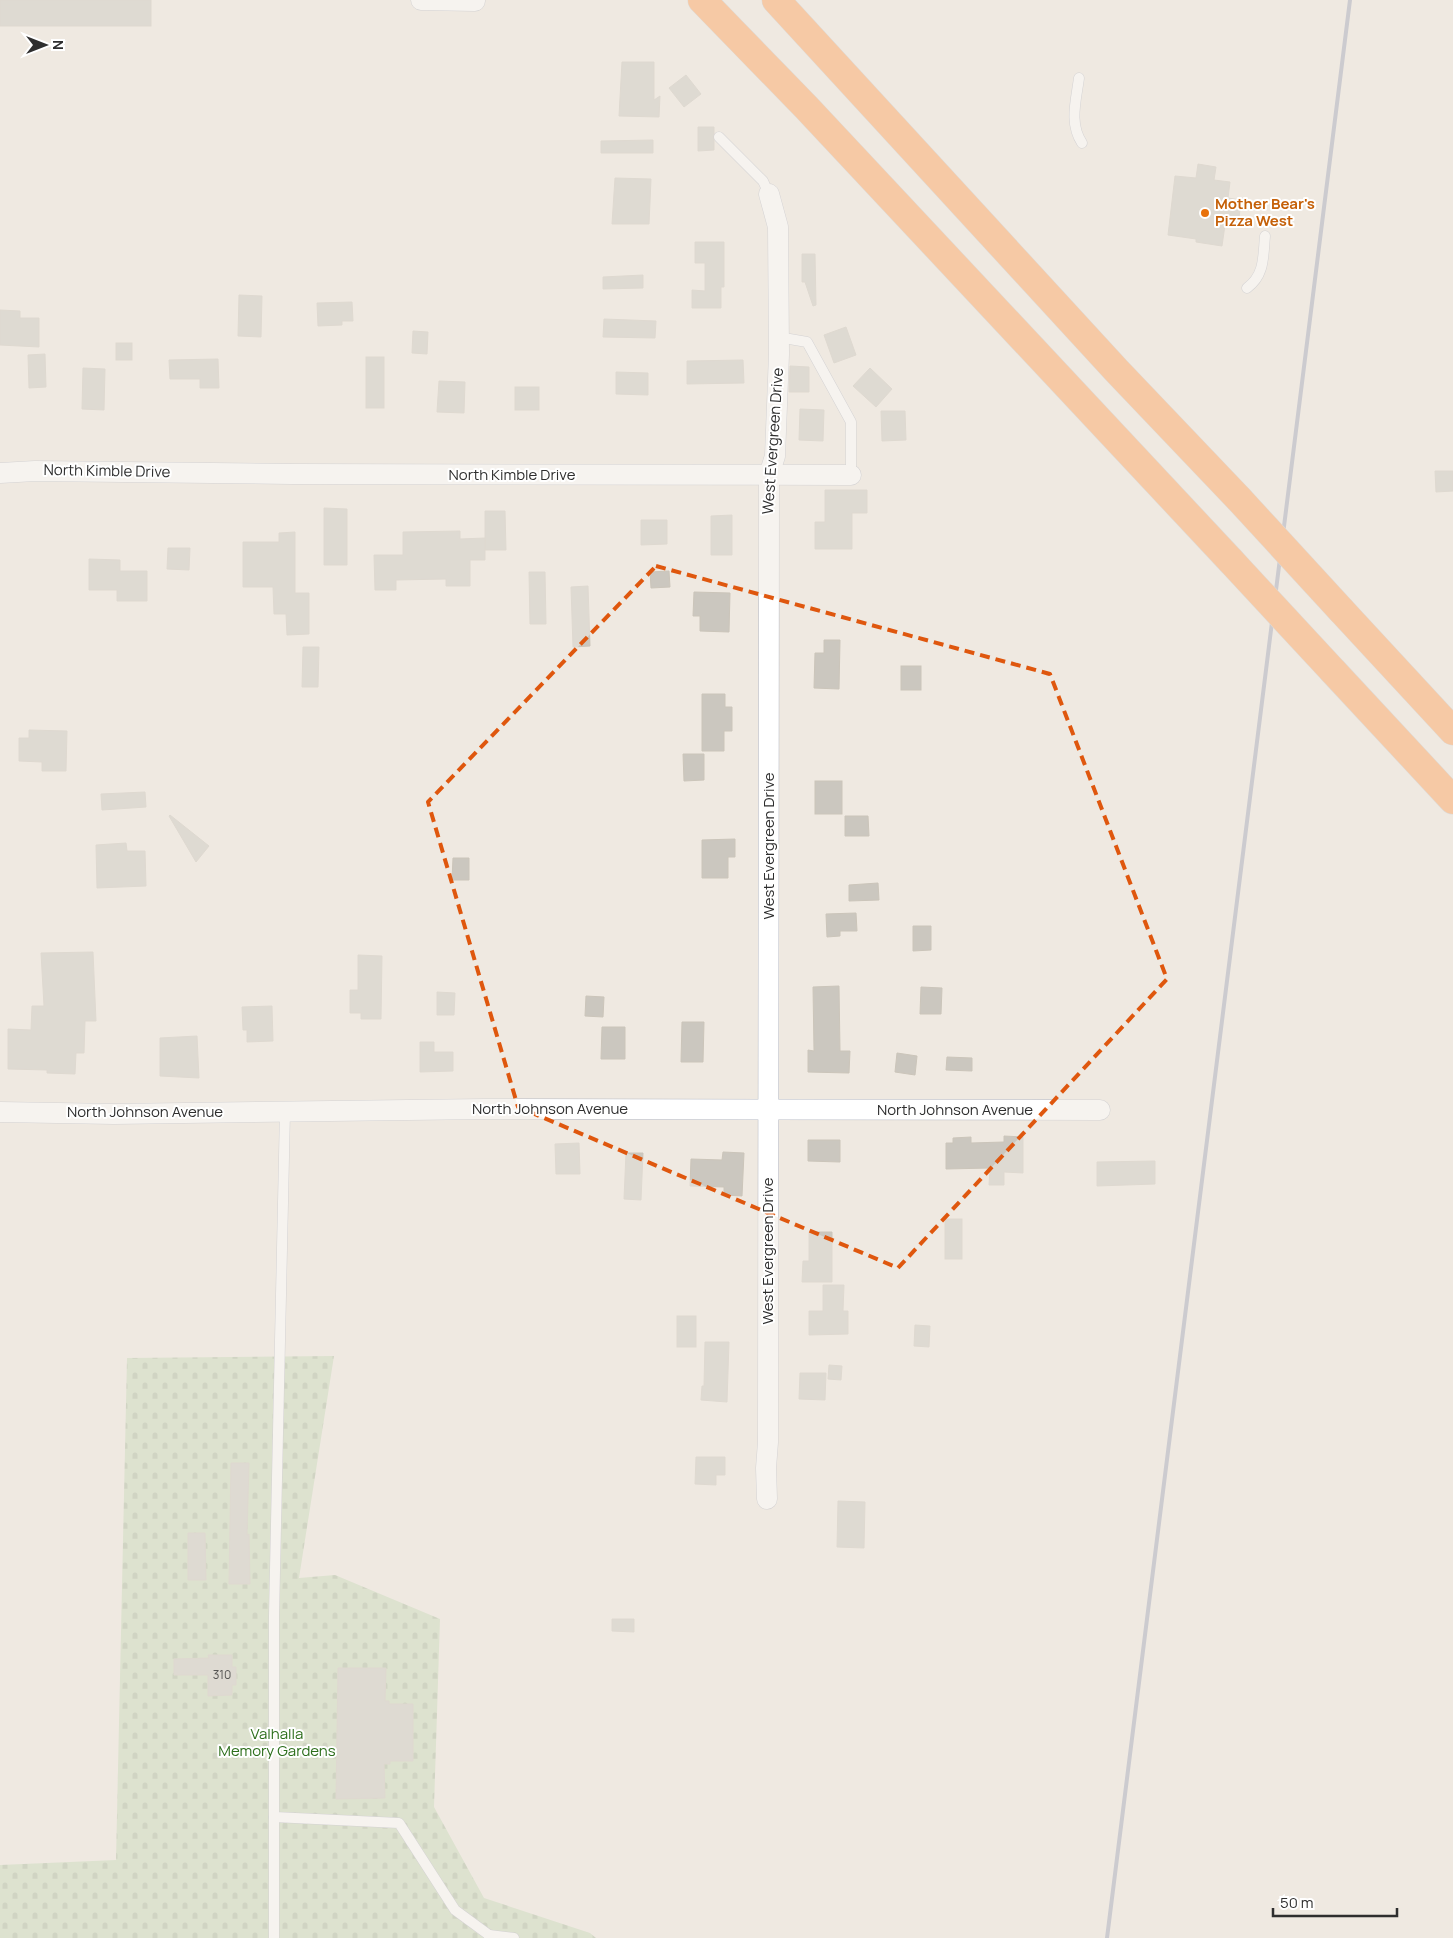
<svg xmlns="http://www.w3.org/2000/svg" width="1453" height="1938" font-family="Manrope,sans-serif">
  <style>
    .cemetery { fill: url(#cemetery-stones) }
    .building { fill: #cbc7bf; stroke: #cbc5ba }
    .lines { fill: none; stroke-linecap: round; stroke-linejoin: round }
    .service-casing { stroke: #b4b7c1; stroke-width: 11 }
    .minor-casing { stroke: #b4b7c1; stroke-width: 21 }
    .motorway-casing { stroke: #c9c9c9; stroke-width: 29 }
    .service { stroke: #fff; stroke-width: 10 }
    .minor { stroke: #fff; stroke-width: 20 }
    .motorway { stroke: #ffa35c; stroke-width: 28 }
    .rail { stroke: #a3a6b8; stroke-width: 4 }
    .motorway-bridge-casing { stroke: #c9c9c9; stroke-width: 29; stroke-linecap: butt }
    .motorway-bridge { stroke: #ffa35c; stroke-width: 28 }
    .marked { fill: none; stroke: #df570e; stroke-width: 4; stroke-dasharray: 10 6; stroke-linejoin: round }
    .food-dot { fill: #e8710a; stroke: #fff; stroke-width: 2 }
    .labels { text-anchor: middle; stroke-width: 4; stroke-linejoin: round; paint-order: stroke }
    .number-label { font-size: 12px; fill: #555452 }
    .food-label { font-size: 15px; font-weight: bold; fill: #c56008; stroke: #fff; text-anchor: start }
    .street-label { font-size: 15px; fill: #2e2e2e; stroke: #fff }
    .park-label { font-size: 15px; fill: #2c6e1b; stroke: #fff }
  </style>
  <defs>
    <pattern id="cemetery-stones" width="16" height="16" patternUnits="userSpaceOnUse" patternTransform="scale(1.25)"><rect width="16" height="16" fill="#c8d9b8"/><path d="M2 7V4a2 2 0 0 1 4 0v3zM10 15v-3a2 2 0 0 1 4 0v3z" fill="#acbb9e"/></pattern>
  </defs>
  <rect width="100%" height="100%" fill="#efe9e1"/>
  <path class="cemetery" d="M334,1356L299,1578L335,1575L440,1619L434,1807L484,1898L590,1933L596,1938H0V1865L116,1860L127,1358Z"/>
  <g class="building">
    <rect x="0" y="0" width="151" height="26"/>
    <path d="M622,62H654V100L660,96L659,117L619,116Z"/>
    <path d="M686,75L701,94L684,107L669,88Z"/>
    <path d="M698,127H714V150L698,151Z"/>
    <path d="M653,140V153H601V141Z"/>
    <path d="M1198,164L1216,167L1214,180L1230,182L1228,198L1241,200L1238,227L1225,225L1222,246L1196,242V239L1168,235L1175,176L1196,178Z"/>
    <path d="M615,178L651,179L649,224H612Z"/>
    <path d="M695,242H724V287H721V308H692V290L705,291V263H695Z"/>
    <path d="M802,254H815L816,305L813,306L805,282H802Z"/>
    <path d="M643,275V288L603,289V277Z"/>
    <path d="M239,295L262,296L261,337L238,336Z"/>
    <path d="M352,302L353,321H342V325L318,326L317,303Z"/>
    <path d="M0,310L20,311V318H39V347L0,345Z"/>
    <path d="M604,319L656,321L655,338L603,337Z"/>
    <path d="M846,327L856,355L834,363L824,335Z"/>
    <path d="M413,331L428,332L427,354L412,353Z"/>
    <rect x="116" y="343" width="16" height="17"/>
    <path d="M45,354L46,387L29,388L28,355Z"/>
    <rect x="366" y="357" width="18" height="51"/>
    <path d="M218,359L219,388H200V379H170L169,360Z"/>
    <path d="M743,360L744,383L687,384V361Z"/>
    <path d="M790,366L809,367V392H789Z"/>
    <path d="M83,368L105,369L104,410L82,409Z"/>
    <path d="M870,368L892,389L876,407L853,386Z"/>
    <path d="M616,372L648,373V395L616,394Z"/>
    <path d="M439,381L465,382L464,413L437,412Z"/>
    <rect x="515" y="387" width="24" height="23"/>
    <path d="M800,409L824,410L823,441L799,440Z"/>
    <path d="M881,411H905L906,440L882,441Z"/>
    <path d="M1435,471H1453V491L1436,492Z"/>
    <path d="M825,490H867V513H852V549H815V522H825Z"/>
    <path d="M324,508L347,509V565H324Z"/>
    <path d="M485,511H505L506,550H485Z"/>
    <path d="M732,515V555H711V516Z"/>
    <path d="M641,520H667V544L641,545Z"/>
    <path d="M460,531V539L485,538V560H470V586H446V579L396,580V590H375L374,555H403V532Z"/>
    <path d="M295,532V593H309V634L287,635L286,614H274L273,587H243V542H279V533Z"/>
    <path d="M168,548H190L189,570L167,569Z"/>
    <path d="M89,559L120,560V571H147V601H117V590H89Z"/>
    <path d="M669,571L670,587L651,588L650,572Z"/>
    <path d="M529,572H545L546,624H530Z"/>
    <path d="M588,586L590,646L573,647L571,587Z"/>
    <path d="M694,592L730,593L729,632L700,631V616H693Z"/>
    <path d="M824,640H840L839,689L814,688L815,653H824Z"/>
    <path d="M303,647H319L318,687H302Z"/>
    <rect x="901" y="666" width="20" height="24"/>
    <path d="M702,694H725V707H732V731H724V751H702Z"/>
    <path d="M29,730L67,731L66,771H42V762L19,761V738H29Z"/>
    <path d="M683,754H704V780L684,781Z"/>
    <rect x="815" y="781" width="27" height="33"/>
    <path d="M145,792L146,807L102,810L101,794Z"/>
    <path d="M170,815L209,846L196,862L169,816Z"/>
    <path d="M845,816H868L869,836H845Z"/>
    <path d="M735,839V857H728V878H702V840Z"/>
    <path d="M126,843L127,851H145L146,886L97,888L96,845Z"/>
    <path d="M453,858H469V880H452Z"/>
    <path d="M878,883L879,900L849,901V885Z"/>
    <path d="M856,913L857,931H840V936L827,937L826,914Z"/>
    <path d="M913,926H931V950L913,951Z"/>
    <path d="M93,952L96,1021H85L84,1053H76L75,1074L47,1073V1070L8,1069V1029L31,1030L32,1006H44L41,953Z"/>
    <path d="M358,955L382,956L381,1019H361V1013H350V990H358Z"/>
    <path d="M839,986L840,1051H850L849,1073L808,1072V1050L814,1051L813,987Z"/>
    <path d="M921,987L942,988L941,1014H920Z"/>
    <path d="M437,992L455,993L454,1015H437Z"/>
    <path d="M586,996L604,997L603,1017L585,1016Z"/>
    <path d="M272,1006L273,1041L247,1042V1030H243L242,1007Z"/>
    <path d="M682,1022H704L703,1062H681Z"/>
    <path d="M602,1027H625V1059H601Z"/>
    <path d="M197,1036L199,1078L160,1076V1038Z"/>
    <path d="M420,1042H434V1052H453V1071L420,1072Z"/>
    <path d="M897,1053L917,1056L915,1075L895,1072Z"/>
    <path d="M947,1057L972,1058V1071L946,1070Z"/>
    <path d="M1004,1136L1023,1137V1173L1004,1172V1185H989L990,1168L946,1169V1143H953V1138L971,1137V1143L1004,1142Z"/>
    <path d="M808,1140H840V1162L808,1161Z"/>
    <path d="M579,1143L580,1174H556L555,1144Z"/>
    <path d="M723,1152L744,1153L742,1196L724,1195V1187L690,1186L691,1159L722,1160Z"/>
    <path d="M626,1153H643L641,1200L624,1199Z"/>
    <path d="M1155,1161V1184L1097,1186V1162Z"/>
    <rect x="945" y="1219" width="17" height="40"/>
    <path d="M809,1232H832V1282H802L803,1261H809Z"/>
    <path d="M823,1285H844L843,1311H848V1334L809,1335V1311H823Z"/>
    <rect x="677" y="1316" width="19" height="31"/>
    <path d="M915,1325L930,1326L929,1347L914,1346Z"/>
    <path d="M705,1342H729L727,1402L701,1400L702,1386H704Z"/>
    <path d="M829,1365L842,1366L841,1380L828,1379Z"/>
    <path d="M800,1373H826L825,1400L799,1399Z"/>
    <path d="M696,1457H725V1475H716V1485L695,1484Z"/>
    <path d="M231,1463H249L247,1535L249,1534L250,1584H229Z"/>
    <path d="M838,1501L865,1502L864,1548L837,1547Z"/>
    <path d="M188,1533H205L206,1580H188Z"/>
    <path d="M612,1619H634V1632L612,1631Z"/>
    <path d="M208,1655H232V1667H236V1685H232V1695L208,1696V1675H174V1659L209,1658Z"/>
    <path d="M338,1668H386L385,1701H389V1704H413V1761H390V1764H384L385,1798L336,1799Z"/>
  </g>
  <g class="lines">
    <g class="service-casing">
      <g id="service">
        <path d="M1079,78C1076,101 1069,123 1082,143"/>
        <path d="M719,137L763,181L769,194"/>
        <path d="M1247,288C1265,275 1263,256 1265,236"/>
        <path d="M778,337L807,342L851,422V475"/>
        <path d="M274,1817L399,1823L455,1910L489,1935V1938"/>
        <path d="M489,1935L514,1938"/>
        <path d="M274,1938V1616L285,1111"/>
      </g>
    </g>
    <g class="minor-casing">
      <g id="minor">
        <path d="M421,0L475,1"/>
        <path d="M0,473L35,471L292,474L851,475"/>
        <path d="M0,1112L114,1114L485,1109L1100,1110"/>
        <path d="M767,1499L766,1468L768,1442L769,475L775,456L779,354L778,227L769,194"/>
      </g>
    </g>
    <g class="motorway-casing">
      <g id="motorway">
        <path d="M702,0L806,107L1231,561"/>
        <path d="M776,0L1117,371L1239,499"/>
        <path d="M1341,610L1453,731"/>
        <path d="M1333,671L1453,800"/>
      </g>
    </g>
    <use href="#service" class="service"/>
    <use href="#minor" class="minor"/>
    <use href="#motorway" class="motorway"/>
    <path class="rail" d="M1107,1938L1350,0"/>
    <g class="motorway-bridge-casing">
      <g id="motorway-bridge">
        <path d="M1239,499L1341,610"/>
        <path d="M1231,561L1333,671"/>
      </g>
    </g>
    <use href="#motorway-bridge" class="motorway-bridge"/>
  </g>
  <path d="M0 0H1453V1938H0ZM656,566L1050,674L1167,979L898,1268L518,1107L428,802Z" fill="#efe9e1" fill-opacity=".55" fill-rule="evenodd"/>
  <path class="marked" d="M656,566L1050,674L1167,979L898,1268L518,1107L428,802Z"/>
  <circle class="food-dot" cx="1205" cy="213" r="5"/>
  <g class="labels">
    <g class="number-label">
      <text x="222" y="1679">310</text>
    </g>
    <g class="food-label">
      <text x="1215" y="209">Mother Bear's<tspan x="1215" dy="17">Pizza West</tspan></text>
    </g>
    <g class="street-label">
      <text transform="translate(773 441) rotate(-86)" y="5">West Evergreen Drive</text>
      <text transform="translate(107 471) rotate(1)" y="5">North Kimble Drive</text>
      <text x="512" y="480">North Kimble Drive</text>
      <text transform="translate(769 846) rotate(-90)" y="5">West Evergreen Drive</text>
      <text x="550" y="1114">North Johnson Avenue</text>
      <text x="955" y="1115">North Johnson Avenue</text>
      <text x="145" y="1117">North Johnson Avenue</text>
      <text transform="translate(768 1251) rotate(-90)" y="5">West Evergreen Drive</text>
    </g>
    <g class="park-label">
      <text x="277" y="1739">Valhalla<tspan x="277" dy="17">Memory Gardens</tspan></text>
    </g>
  </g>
  <g transform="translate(45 45) rotate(90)" stroke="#ffffff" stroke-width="4" paint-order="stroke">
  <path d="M0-4L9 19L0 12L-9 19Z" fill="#2e2e2e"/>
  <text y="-8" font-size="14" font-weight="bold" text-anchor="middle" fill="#2e2e2e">N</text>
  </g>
  <path d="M1273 1908v8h124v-8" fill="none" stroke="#2e2e2e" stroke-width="2.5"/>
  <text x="1280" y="1908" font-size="15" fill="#2e2e2e" stroke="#ffffff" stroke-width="4" paint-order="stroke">50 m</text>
</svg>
